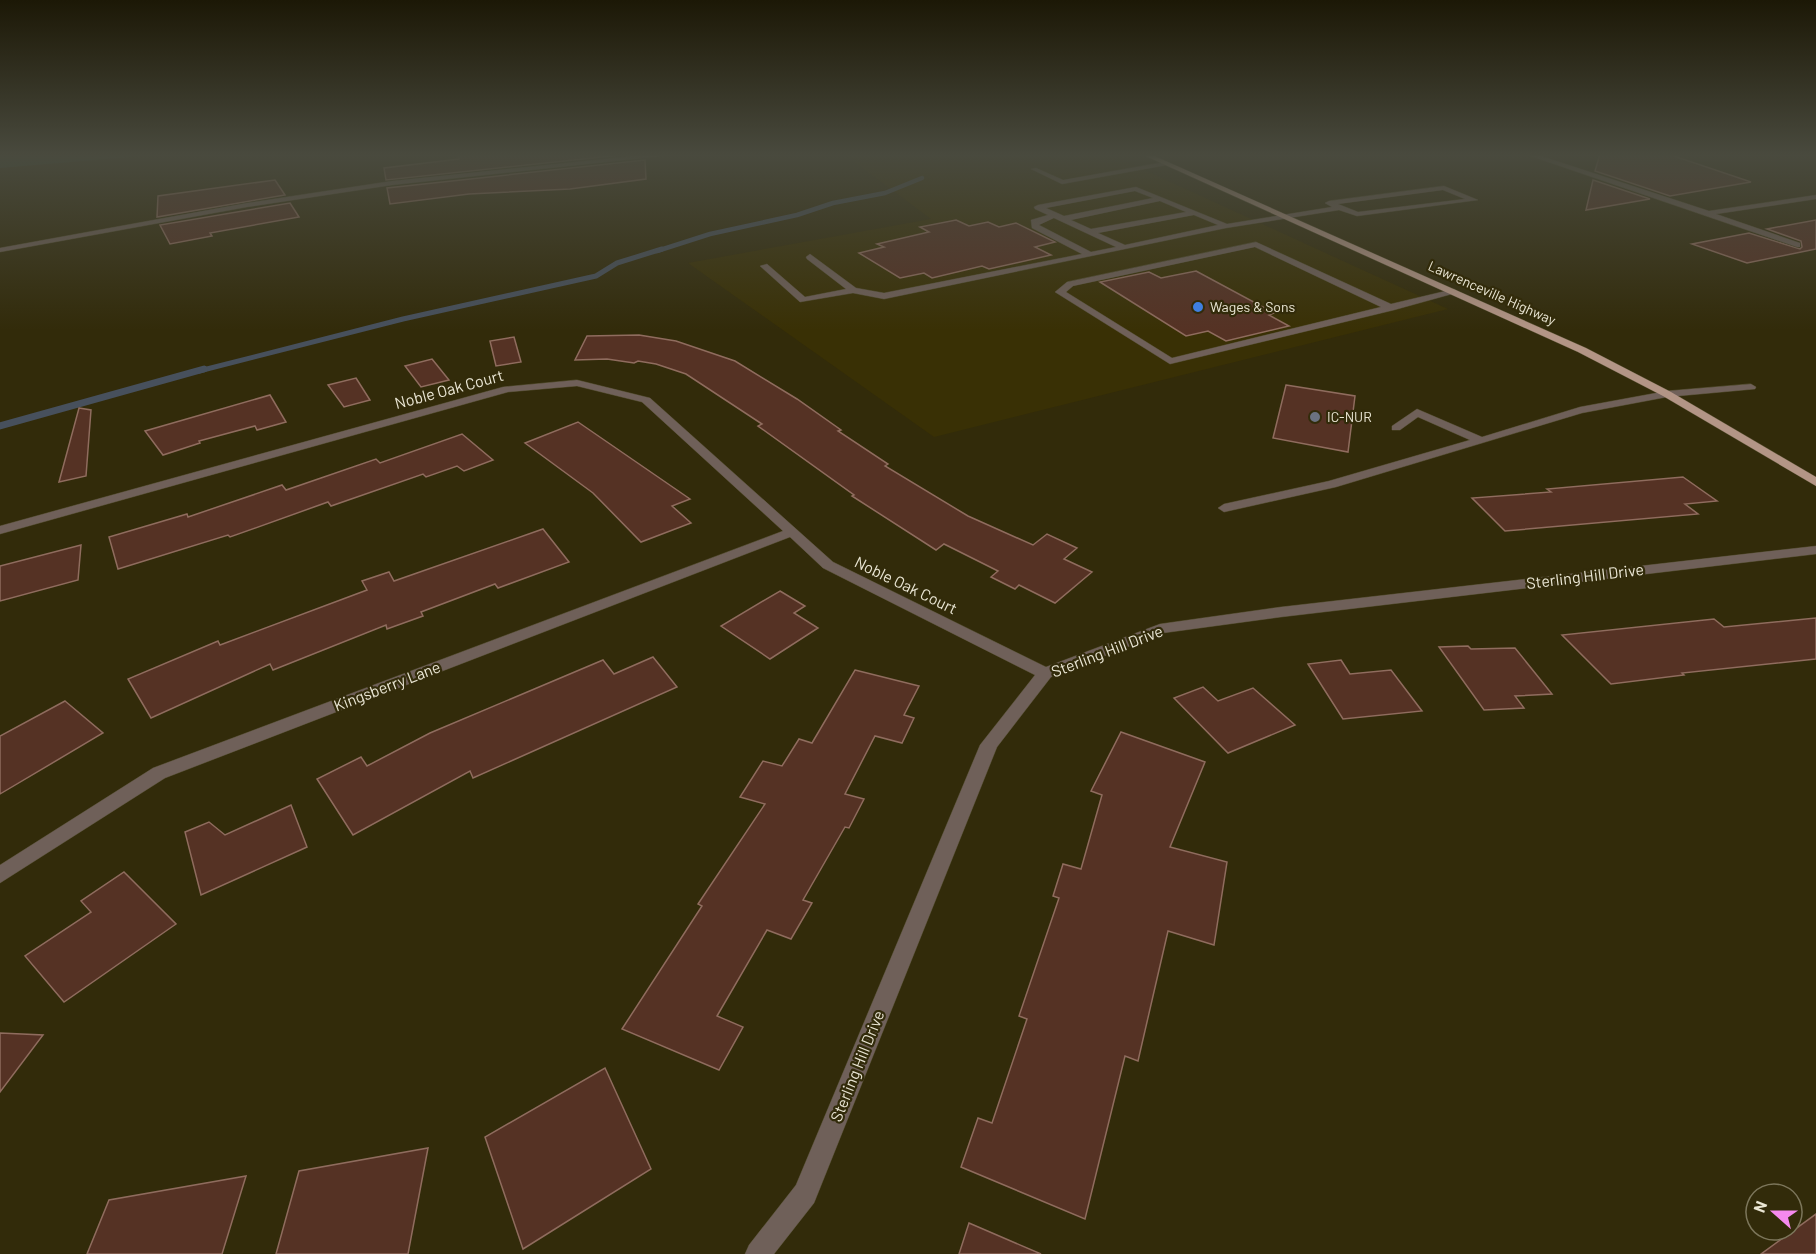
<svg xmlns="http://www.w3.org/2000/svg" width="1816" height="1254" font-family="Barlow,sans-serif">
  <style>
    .built { fill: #393005 }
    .green { fill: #2c4731 }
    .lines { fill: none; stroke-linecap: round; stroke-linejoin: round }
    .stream-far2 { stroke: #47505c; stroke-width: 4.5 }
    .stream-far1 { stroke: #47505c; stroke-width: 5 }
    .stream { stroke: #47505c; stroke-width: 7 }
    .building { fill: #553224; stroke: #8f6c5e; stroke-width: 1.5 }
    .minor-casing { stroke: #4f492a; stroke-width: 1 }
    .major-casing { stroke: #4f492a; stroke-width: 1 }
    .minor { fill: #6f6059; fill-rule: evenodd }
    .major { fill: #b39586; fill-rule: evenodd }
    .shop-dot { fill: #3f7fe0; stroke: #322b0a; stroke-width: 2 }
    .worship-dot { fill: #6b7280; stroke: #322b0a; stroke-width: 2 }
    .labels { text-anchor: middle; stroke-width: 4.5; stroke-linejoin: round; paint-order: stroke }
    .far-street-label { font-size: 14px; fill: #eae6d4; stroke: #322b0a }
    .far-poi-label { font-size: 14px; fill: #eae6d4; stroke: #322b0a; text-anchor: start }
    .street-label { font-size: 16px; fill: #eae6d4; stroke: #322b0a }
  </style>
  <rect width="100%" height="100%" fill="#322b0a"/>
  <path class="built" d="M844,154H1109L1448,309L934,437L688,263L931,219Z"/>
  <path class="green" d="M0,154H166L0,168Z"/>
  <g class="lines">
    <path class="stream-far2" d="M657,251L710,234L797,215L833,203L885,193L922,178"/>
    <path class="stream-far1" d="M199,371L403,319L596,276L617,263L662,249"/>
    <path class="stream" d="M0,426L204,369"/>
  </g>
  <g class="building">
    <path d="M458,154H630L386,180L384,168L459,159Z"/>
    <path d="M1600,154H1668L1751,182L1670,196L1595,171Z"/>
    <path d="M645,160L646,179L570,189L469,194L390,204L387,188Z"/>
    <path d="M275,180L285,195L157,217L158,196Z"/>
    <path d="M1593,180L1650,199L1586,210Z"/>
    <path d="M290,203L299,217L210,233L212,236L170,244L160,225Z"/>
    <path d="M956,220L969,226L988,222L999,227L1016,223L1055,242L1035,247L1051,255L989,269L982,266L932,278L924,273L900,278L859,253L884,247L877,244L929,232L920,227Z"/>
    <path d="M1816,220V249L1747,263L1692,244L1749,233L1800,249L1802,247L1801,241L1767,229Z"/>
    <path d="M1196,271L1274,313L1269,315L1289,326L1226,341L1208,331L1186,336L1100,282L1149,272L1161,278Z"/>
    <path d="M639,335L676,341L735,361L797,399L841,430L838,431L888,464L885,466L968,516L1033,545L1047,534L1077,548L1064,559L1092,572L1055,603L1019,585L1015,589L991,577L998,571L944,544L936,550L852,496L854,495L758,426L762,424L686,374L656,364L638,361L634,363L607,359L575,360L587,336Z"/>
    <path d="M514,337L521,362L496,366L490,341Z"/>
    <path d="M432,359L449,380L421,387L405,366Z"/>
    <path d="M356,378L370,400L344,407L328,385Z"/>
    <path d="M1286,385L1355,396L1348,452L1273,438Z"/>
    <path d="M270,395L286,422L257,430L255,426L199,441L200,443L163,455L145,431Z"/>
    <path d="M79,408L91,410L86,476L59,482Z"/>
    <path d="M578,422L690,499L672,506L691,523L641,542L593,493L525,443Z"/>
    <path d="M462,434L493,460L464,471L457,466L426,477L423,474L331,506L328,502L230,537L228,535L118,569L109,537L187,514L188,517L282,485L286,490L376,459L380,463Z"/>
    <path d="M1683,477L1717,501L1685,504L1698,514L1505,531L1472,498L1551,492L1547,489Z"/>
    <path d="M543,529L569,562L498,588L495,584L421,612L423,616L387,629L386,625L273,670L270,664L151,718L128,679L218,641L220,645L367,590L362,581L389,572L394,581Z"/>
    <path d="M81,545L78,580L0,601V566Z"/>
    <path d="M780,591L805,606L794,613L818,628L770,659L721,626Z"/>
    <path d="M1816,618V659L1682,673L1684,675L1611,684L1562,635L1714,619L1724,627Z"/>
    <path d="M1468,646L1471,649L1515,648L1552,694L1515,696L1524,708L1484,710L1439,647Z"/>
    <path d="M653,657L677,687L473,778L470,771L353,835L317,779L361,757L367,766L430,733L603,660L614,674Z"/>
    <path d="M1341,660L1350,674L1391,670L1422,711L1343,719L1308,664Z"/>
    <path d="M855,670L919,686L904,715L914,718L902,743L875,736L845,794L864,799L849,828L845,827L803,900L812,903L791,939L767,930L717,1016L743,1027L719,1070L622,1029L702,906L698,904L765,804L740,797L763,761L782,766L799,739L812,743Z"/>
    <path d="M1203,687L1218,701L1253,688L1295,725L1228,753L1174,698Z"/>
    <path d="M65,701L103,733L0,794V736Z"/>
    <path d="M1121,732L1205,762L1170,847L1227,862L1214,945L1168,931L1138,1061L1125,1056L1085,1219L961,1167L978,1118L992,1123L1027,1019L1019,1016L1059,898L1053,896L1063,864L1081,869L1102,795L1091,791Z"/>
    <path d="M291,805L307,847L201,895L185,832L209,822L225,835Z"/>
    <path d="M124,872L176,924L64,1002L25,956L91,912L81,901Z"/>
    <path d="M0,1033L43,1035L0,1092Z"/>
    <path d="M605,1068L651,1169L523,1249L485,1137Z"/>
    <path d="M428,1148L408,1254H276L299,1171Z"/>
    <path d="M246,1176L222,1254H87L109,1200Z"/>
    <path d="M1816,1214V1254H1761Z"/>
    <path d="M969,1223L1041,1254H959Z"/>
  </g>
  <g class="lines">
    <g class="minor-casing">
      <g id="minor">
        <path d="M654,154H679L392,185L247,207L0,252V248L247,203L392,181Z"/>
        <path d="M1525,154H1535L1709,211L1816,195V199L1716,214L1800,243V247H1797Z"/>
        <path d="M1165,162L1167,165L1062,184L1031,169L1036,168L1063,180Z"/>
        <path d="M1444,186L1478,200L1357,216L1339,210L1226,228L884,299L853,293L800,302L760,266L767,264L805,297L846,289L807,259L806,257L810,254L856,288L884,293L1082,254L1032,228L1031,220L1048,215L1035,209L1034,207L1038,205L1136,187L1227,224L1332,207L1325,203L1329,201ZM1443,190L1465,199L1358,212L1338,204ZM1135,191L1153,198L1064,216L1046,208ZM1160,201L1186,212L1091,229L1071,220ZM1194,215L1218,225L1125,245L1098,233ZM1054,218L1116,247L1091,252L1039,225Z"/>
        <path d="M1256,242L1391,304L1454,289L1459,292L1394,310L1170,364L1055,292L1067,282ZM1255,247L1381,307L1172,358L1066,292L1073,286Z"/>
        <path d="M577,380L650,398L833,562L1046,667L1160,624L1281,607L1816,546V554L1281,617L1163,633L1051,677L997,747L814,1203L774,1254H745L749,1245L796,1185L980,745L1035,675L823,568L790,537L165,778L0,883V865L153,768L783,531L642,402L577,386L508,392L0,534V526L503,387Z"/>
        <path d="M1751,384L1756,387L1755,389L1667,397L1582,413L1336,487L1224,512L1218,508L1224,504L1329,481L1470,440L1418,417L1400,430H1392V426L1417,409L1482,437L1580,407L1667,391Z"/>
      </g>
    </g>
    <g class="major-casing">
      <path id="major" d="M1141,154H1150L1586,348L1671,392L1816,477V486L1663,396L1578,352Z"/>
    </g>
    <use href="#minor" class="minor"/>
    <use href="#major" class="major"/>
  </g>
  <linearGradient id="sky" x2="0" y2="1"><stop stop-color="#1c1806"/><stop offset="0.47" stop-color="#494a3e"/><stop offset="1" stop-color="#494a3e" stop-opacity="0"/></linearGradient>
  <rect width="1816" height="330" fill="url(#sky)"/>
  <circle class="shop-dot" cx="1198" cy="307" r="6"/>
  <circle class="worship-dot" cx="1315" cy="417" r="6"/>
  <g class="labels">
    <g class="far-street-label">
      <text transform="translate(1492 293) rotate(24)" y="5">Lawrenceville Highway</text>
    </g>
    <g class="far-poi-label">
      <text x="1210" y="312">Wages &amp; Sons</text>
      <text x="1327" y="422">IC-NUR</text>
    </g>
    <g class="street-label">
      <text transform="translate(449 389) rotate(-15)" y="6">Noble Oak Court</text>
      <text transform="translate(1585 576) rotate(-7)" y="6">Sterling Hill Drive</text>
      <text transform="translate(906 585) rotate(26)" y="6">Noble Oak Court</text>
      <text transform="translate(1107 651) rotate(-21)" y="6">Sterling Hill Drive</text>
      <text transform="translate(387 686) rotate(-21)" y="6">Kingsberry Lane</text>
      <text transform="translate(857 1066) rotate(-68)" y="6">Sterling Hill Drive</text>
    </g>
  </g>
  <g transform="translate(1774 1212) rotate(291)"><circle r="28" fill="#322b0a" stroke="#7c765b" stroke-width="1.5"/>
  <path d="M0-4.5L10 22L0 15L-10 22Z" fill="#f589ee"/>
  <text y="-9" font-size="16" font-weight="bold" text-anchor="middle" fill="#eae6d4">N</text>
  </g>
</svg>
